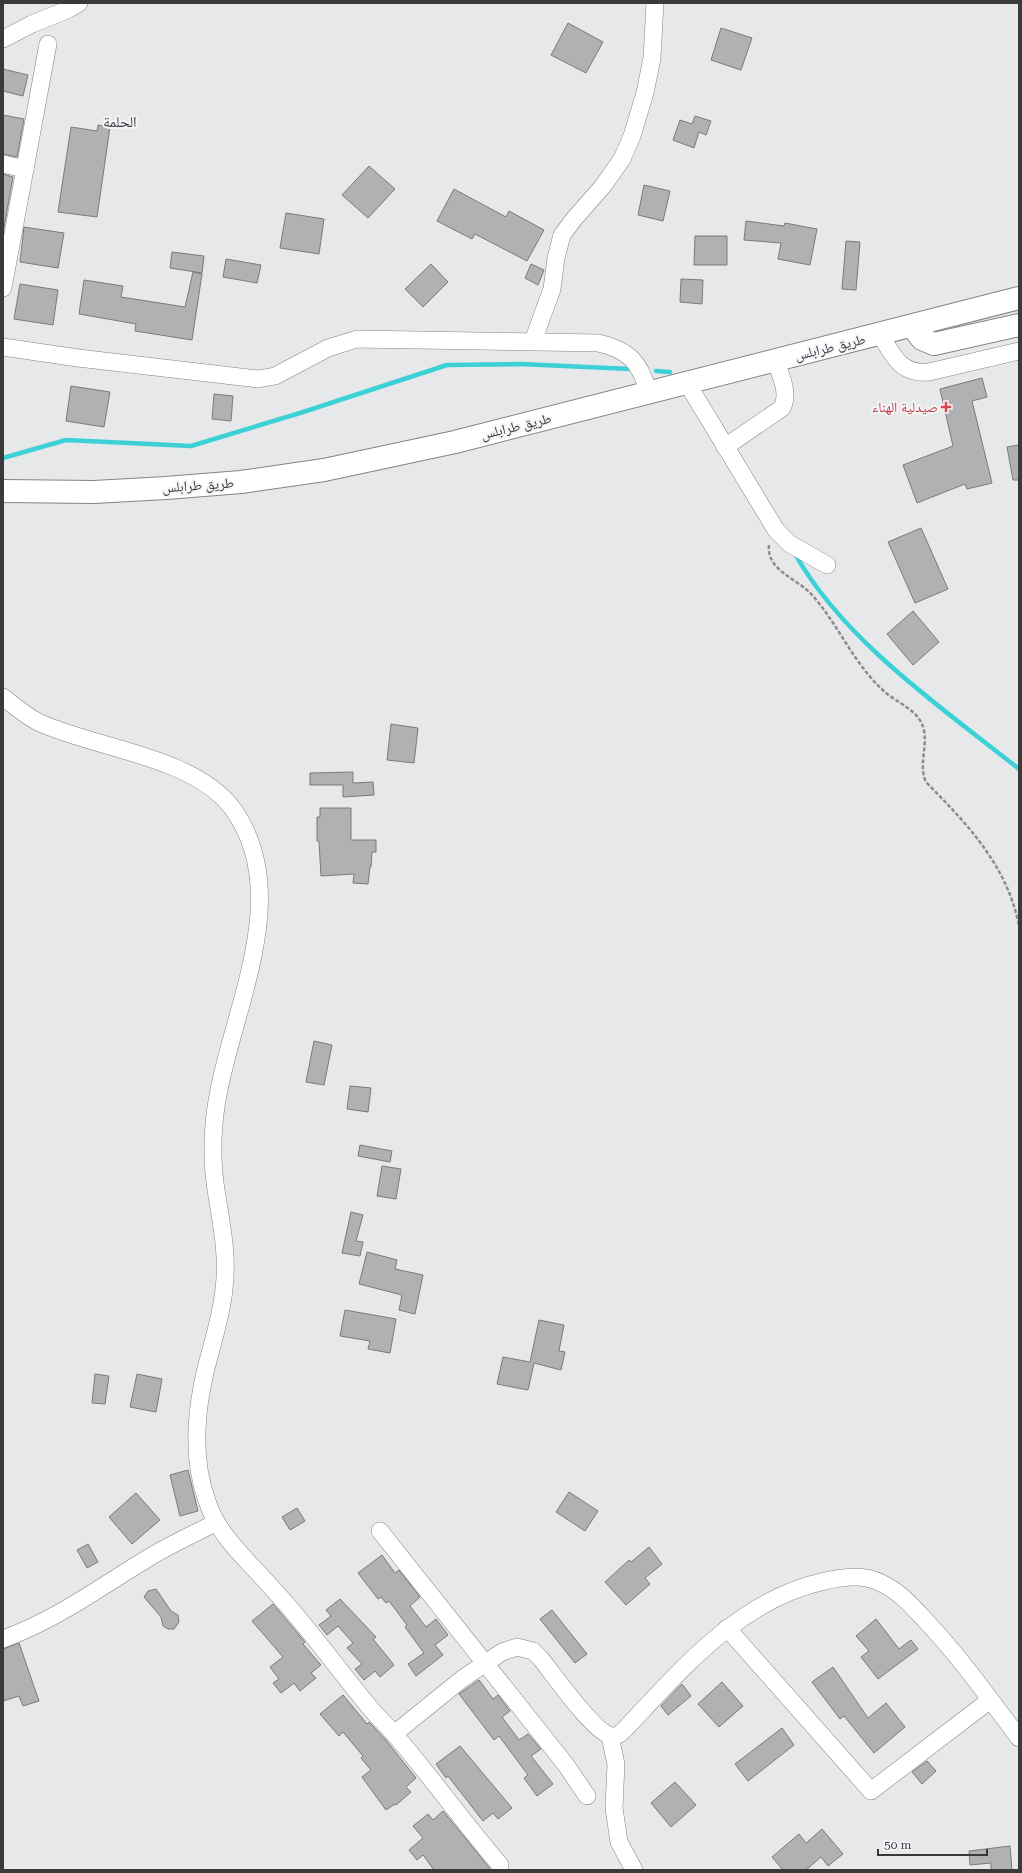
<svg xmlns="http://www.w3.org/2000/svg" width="1022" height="1873" font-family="'Roboto Serif','Noto Naskh Arabic',serif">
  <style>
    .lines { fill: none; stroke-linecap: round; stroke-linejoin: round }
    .stream { stroke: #3bd1d7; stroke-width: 4.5 }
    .building { fill: #b0b1b3; stroke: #7a7a7d }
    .minor-casing { stroke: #848487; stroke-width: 18 }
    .highway-casing { stroke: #848487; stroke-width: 24 }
    .path { stroke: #8d8d8f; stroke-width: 2.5; stroke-dasharray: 4 2; stroke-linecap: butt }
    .minor { stroke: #fff; stroke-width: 17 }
    .highway { stroke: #fff; stroke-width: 22 }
    .health-dot { fill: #e0444e; stroke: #f4f5f8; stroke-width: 1.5 }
    .labels { text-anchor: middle; stroke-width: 4; stroke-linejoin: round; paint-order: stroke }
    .street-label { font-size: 14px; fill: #3a3a3b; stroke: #f4f5f8 }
    .health-label { font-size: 14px; fill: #be3a42; stroke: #f4f5f8; text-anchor: end }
    .neighbourhood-label { font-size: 15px; fill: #3a3a3b; stroke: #f4f5f8 }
  </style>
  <rect width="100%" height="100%" fill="#e7e8ea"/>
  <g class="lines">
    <g class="stream">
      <path d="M656,371L670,372"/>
      <path d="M3,458L66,440L191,446L300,413L447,365L520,364L631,369"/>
      <path d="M795,554C845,642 941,707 1019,769"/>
    </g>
  </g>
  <g class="building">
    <path d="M568,23L603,42L586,73L551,55Z"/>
    <path d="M721,28L752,38L741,70L711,60Z"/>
    <path d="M3,69L28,75L23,96L3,91Z"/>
    <path d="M3,115L24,119L17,157L3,154Z"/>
    <path d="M695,116L711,121L706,135L699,132L694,148L673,140L680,120L692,124Z"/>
    <path d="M98,125L110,127L97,217L58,212L71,127L97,131Z"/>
    <path d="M369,166L395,189L368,218L342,195Z"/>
    <path d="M3,174L13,177L3,233Z"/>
    <path d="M644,185L670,191L663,221L638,215Z"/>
    <path d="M454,189L506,217L509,211L544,230L527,261L475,234L472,239L437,221Z"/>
    <path d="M286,213L324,219L319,254L280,248Z"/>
    <path d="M746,221L784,226L785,223L817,229L810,265L778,259L781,243L744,240Z"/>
    <path d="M24,227L64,233L58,268L20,262Z"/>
    <path d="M695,236H727V265H694Z"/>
    <path d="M846,241L860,242L856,290L842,289Z"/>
    <path d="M172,252L204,256L202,273L170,268Z"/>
    <path d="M226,259L261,265L257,283L223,277Z"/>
    <path d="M431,264L448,282L423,307L405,289Z"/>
    <path d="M531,264L544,270L538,285L525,278Z"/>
    <path d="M193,272L202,274L192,340L135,331L136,324L79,314L84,280L123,286L121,297L185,307Z"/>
    <path d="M681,279L703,280L702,304L680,302Z"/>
    <path d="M20,284L58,290L53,325L14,319Z"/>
    <path d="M982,378L987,397L972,401L992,483L967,489L965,484L917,503L903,465L953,446L940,389Z"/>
    <path d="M71,386L110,392L104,427L66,421Z"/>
    <path d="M214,394L233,396L231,421L212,419Z"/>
    <path d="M1019,445V480H1013L1007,447Z"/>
    <path d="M921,528L948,589L915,603L888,542Z"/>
    <path d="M913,611L939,642L913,665L887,634Z"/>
    <path d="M391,724L418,728L414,763L387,760Z"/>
    <path d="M353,772V783L373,782L374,795L343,797V785H310V773Z"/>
    <path d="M320,808H351V840H376V852H372L371,867H370L368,884L353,883L354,874L321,876L319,841H317V817H320Z"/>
    <path d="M314,1041L332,1045L324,1085L306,1082Z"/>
    <path d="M350,1086L371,1088L368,1112L347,1109Z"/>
    <path d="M360,1145L392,1151L390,1162L358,1156Z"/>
    <path d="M382,1166L401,1169L396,1199L377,1196Z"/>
    <path d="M351,1212L363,1215L356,1241L363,1242L360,1256L342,1253Z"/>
    <path d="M367,1252L397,1260L395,1269L423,1275L415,1314L399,1310L402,1295L359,1284Z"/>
    <path d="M345,1310L396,1319L390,1353L368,1349L370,1341L340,1336Z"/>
    <path d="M539,1320L564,1325L559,1351L565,1352L561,1370L534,1363L528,1390L497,1384L503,1357L530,1362Z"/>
    <path d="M95,1374L109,1376L105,1404L92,1403Z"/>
    <path d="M137,1374L162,1379L156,1412L130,1407Z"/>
    <path d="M188,1470L198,1511L180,1516L170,1475Z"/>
    <path d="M569,1492L598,1511L585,1531L556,1512Z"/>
    <path d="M136,1493L160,1520L132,1544L109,1517Z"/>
    <path d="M297,1508L305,1521L290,1530L282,1517Z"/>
    <path d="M88,1544L98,1562L87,1568L77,1550Z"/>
    <path d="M649,1547L662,1564L645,1578L650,1584L626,1605L605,1582L629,1560L631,1562Z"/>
    <path d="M382,1555L395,1573L399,1570L420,1597L410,1606L426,1627L436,1619L448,1635L435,1645L443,1655L416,1676L408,1664L424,1653L405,1627L407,1625L389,1601L386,1603L381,1597L378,1599L358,1573Z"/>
    <path d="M156,1589L171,1611L178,1615L179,1622L174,1629H168L163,1626L161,1617L144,1597L148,1591Z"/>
    <path d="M340,1599L376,1637L373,1639L394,1665L380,1677L375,1671L364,1680L355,1669L362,1664L347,1648L353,1643L338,1626L327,1635L319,1625L331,1616L326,1610Z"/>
    <path d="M273,1604L305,1642L303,1644L321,1665L311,1673L316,1678L300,1691L294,1683L281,1693L273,1683L279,1679L270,1667L283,1657L252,1621Z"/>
    <path d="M552,1610L587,1654L575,1663L540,1619Z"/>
    <path d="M876,1619L899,1649L911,1640L918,1649L878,1679L861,1657L869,1651L856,1636Z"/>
    <path d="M19,1643L39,1701L23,1706L19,1696L3,1701V1649Z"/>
    <path d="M833,1667L868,1718L886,1703L905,1727L874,1753L844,1716L840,1719L812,1682Z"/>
    <path d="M479,1680L493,1699L498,1695L510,1711L502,1717L519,1740L528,1734L541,1749L531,1756L553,1784L537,1796L524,1778L528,1775L499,1736L494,1740L459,1694Z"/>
    <path d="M722,1682L743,1706L719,1727L698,1704Z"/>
    <path d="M682,1684L691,1696L668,1715L661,1706Z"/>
    <path d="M343,1695L367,1724L369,1722L385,1739L416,1778L406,1787L411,1792L396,1805L395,1804L386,1810L362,1777L371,1770L361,1758L363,1756L343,1732L339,1736L320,1714Z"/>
    <path d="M782,1728L794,1745L748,1781L735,1764Z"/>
    <path d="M460,1746L512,1808L498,1819L493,1813L483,1821L448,1776L446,1778L436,1764Z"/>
    <path d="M927,1761L936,1771L922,1784L912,1772Z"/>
    <path d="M675,1782L696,1805L671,1827L651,1803Z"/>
    <path d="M443,1811L466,1839L491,1870H434L423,1855L417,1860L409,1850L423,1838L413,1826L428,1814L433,1820Z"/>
    <path d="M822,1829L843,1854L828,1866L821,1857L806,1870H783L772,1857L799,1834L806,1843Z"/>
    <path d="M1010,1846L1012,1870H991V1863L970,1865L969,1851Z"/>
  </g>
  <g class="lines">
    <g class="minor-casing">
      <g id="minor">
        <path d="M3,39L32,24L69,9L79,3"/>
        <path d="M3,164L25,169"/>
        <path d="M3,288L48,44"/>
        <path d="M880,334C893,355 900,375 929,372L1019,351"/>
        <path d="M533,341L552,289L556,258L562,235L574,219L603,186L622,159L632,136L645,93L652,58L655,3"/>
        <path d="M3,347L78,358L258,379L275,376L328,348L357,339L598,343C630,350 640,363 649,393"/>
        <path d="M687,383L776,530L790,544L827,565"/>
        <path d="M725,447L782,408C790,393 780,375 776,361"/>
        <path d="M3,697C14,706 25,715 38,722C96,749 194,756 233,809C299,902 222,1025 214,1124C212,1147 213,1173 217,1196C222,1227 228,1257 224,1289C221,1322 208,1354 202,1387C195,1424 194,1465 207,1501C217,1532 240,1553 261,1576C274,1590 287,1604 299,1619C324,1649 347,1680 371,1709C379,1719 388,1726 396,1736C432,1778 464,1823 500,1865"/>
        <path d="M380,1531L566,1765L587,1796"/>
        <path d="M727,1628L871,1791L990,1700"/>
        <path d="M3,1639C54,1621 99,1588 145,1560C167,1546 192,1535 215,1523"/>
        <path d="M394,1734L462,1679L502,1652L517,1647L533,1651L541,1659C554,1675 594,1733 612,1736C617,1737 621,1733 625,1729C682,1669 740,1599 825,1581C844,1577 864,1574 881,1583C899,1591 912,1606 925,1620C960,1657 989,1698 1019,1738"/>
        <path d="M610,1736L616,1764L614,1808L619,1842L634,1870"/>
      </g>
    </g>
    <g class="highway-casing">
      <g id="highway">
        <path d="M912,326L922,339L934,344L1019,325"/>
        <path d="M3,491L94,492L166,488L241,482L324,470L455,442L1019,298"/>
      </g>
    </g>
    <path class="path" d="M769,545C766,571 799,579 813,596C840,627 854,665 886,693C897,702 914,709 921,722C931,741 917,763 926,782C968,825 1006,864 1019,925"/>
    <use href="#minor" class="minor"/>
    <use href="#highway" class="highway"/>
  </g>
  <path class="health-dot" d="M944 401h4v4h4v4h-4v4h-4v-4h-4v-4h4z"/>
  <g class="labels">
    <g class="street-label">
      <text transform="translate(830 347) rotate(-14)" y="5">طريق طرابلس</text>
      <text transform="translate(516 426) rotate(-14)" y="5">طريق طرابلس</text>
      <text transform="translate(198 485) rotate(-4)" y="5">طريق طرابلس</text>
    </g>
    <g class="health-label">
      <text x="938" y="412">صيدلية الهناء</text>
    </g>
    <g class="neighbourhood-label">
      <text x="120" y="127">الحلمة</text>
    </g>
  </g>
  <rect width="1022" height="1873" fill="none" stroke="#3a3a3b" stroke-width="8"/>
  <path d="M878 1849v6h109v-6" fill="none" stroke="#3a3a3b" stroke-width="2"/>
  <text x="884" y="1849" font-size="12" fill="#3a3a3b" stroke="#f4f5f8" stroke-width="3" paint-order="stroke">50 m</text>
</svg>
